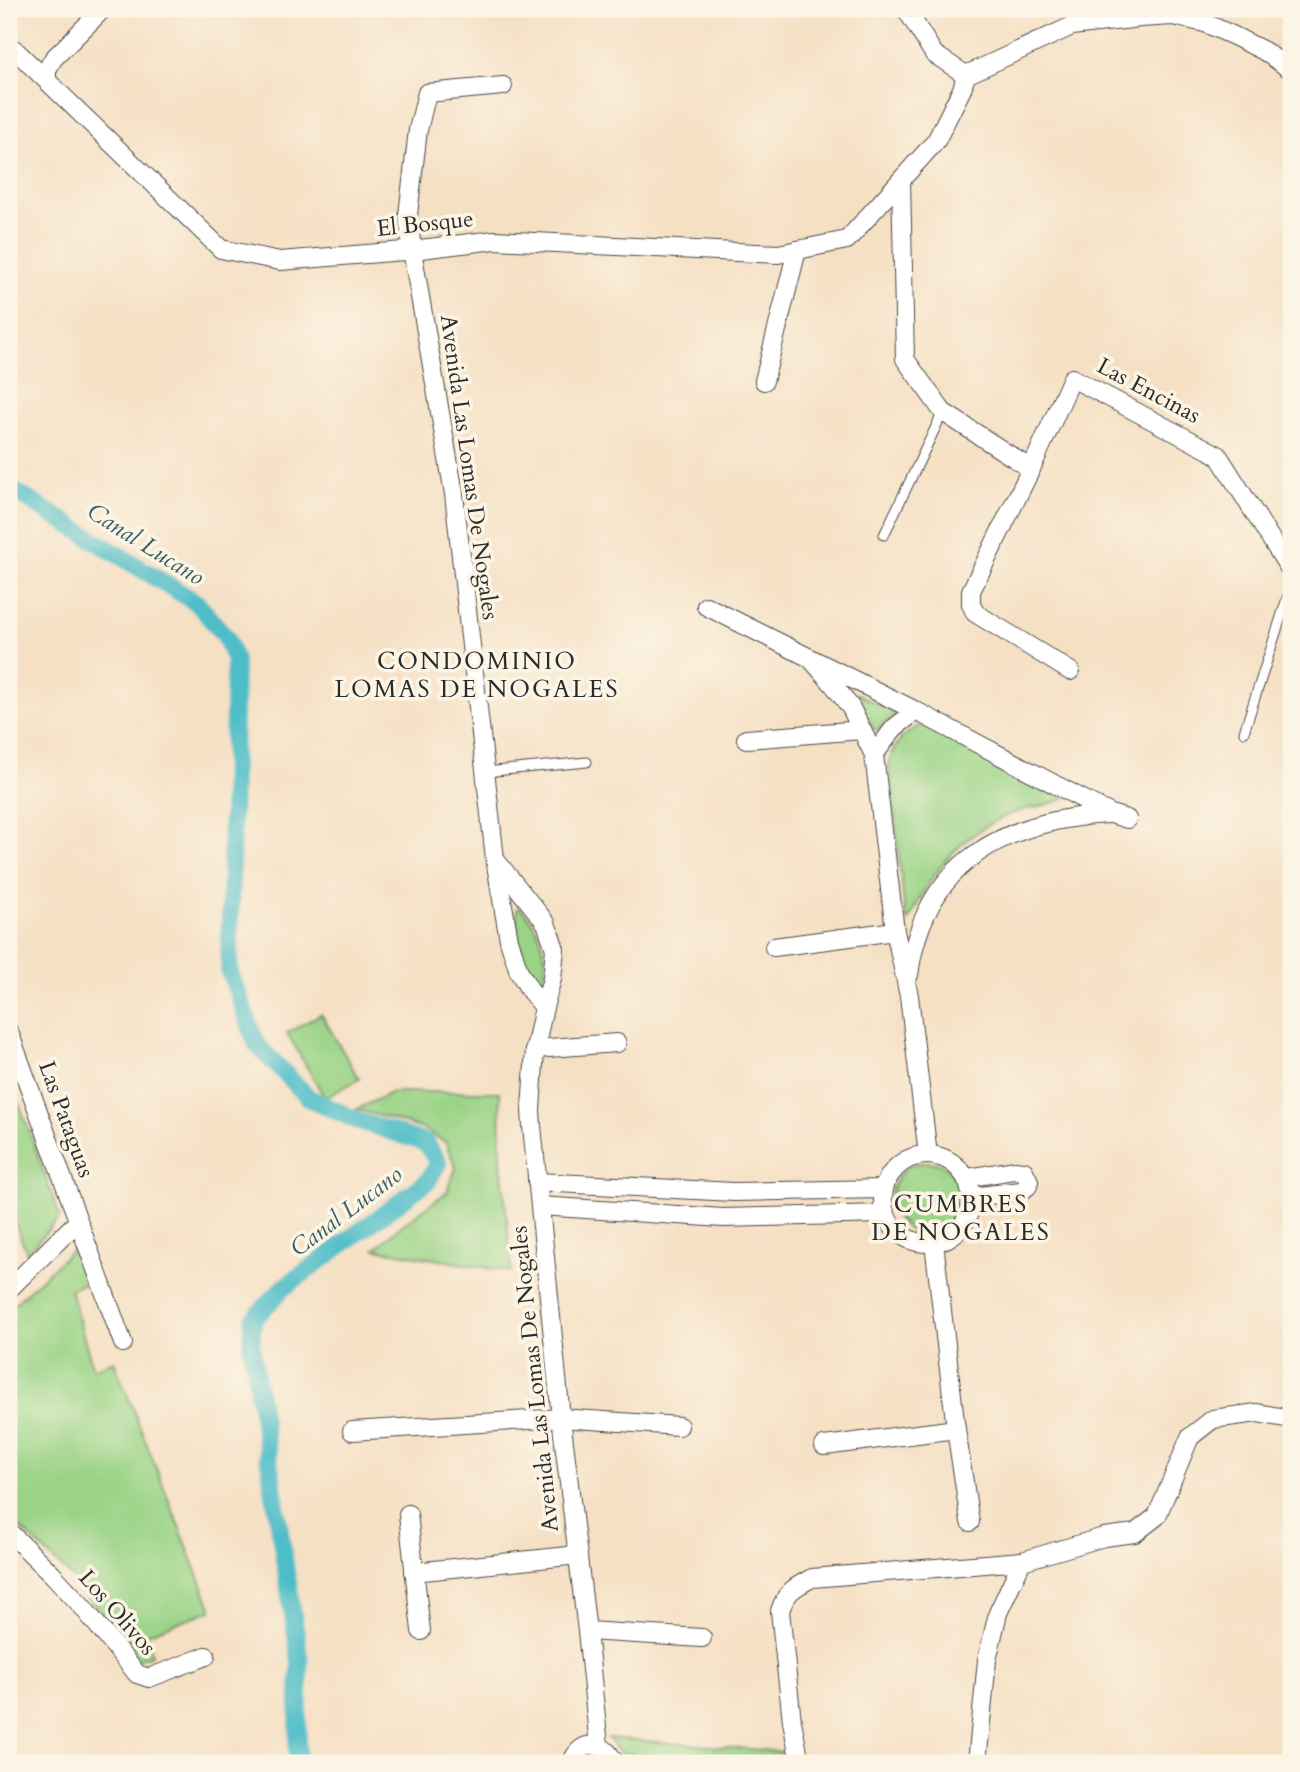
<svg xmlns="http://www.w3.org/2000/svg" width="1300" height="1772" font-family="Cardo,serif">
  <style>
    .green { fill: #9ad386; stroke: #627f58; stroke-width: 2 }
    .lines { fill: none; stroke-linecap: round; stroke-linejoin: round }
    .canal { stroke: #50bdc8; stroke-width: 18 }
    .service-casing { stroke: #494642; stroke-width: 11 }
    .minor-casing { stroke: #494642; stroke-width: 20 }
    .path { stroke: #494642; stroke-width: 2.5; stroke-dasharray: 2 5; stroke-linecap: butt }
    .service { stroke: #fff; stroke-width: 9 }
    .minor { stroke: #fff; stroke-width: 18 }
    .labels { text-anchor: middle; stroke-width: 7; stroke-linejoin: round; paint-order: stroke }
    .street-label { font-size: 23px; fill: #2b2b2b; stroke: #fcf5e5 }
    .water-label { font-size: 24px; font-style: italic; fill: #385e62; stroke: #fcf5e5 }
    .neighbourhood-label { font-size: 24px; letter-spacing: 2px; fill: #2b2b2b; stroke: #fcf5e5 }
  </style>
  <rect width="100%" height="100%" fill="#fcf5e5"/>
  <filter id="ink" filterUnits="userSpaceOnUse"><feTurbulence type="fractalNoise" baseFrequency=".0143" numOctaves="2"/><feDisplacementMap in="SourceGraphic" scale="14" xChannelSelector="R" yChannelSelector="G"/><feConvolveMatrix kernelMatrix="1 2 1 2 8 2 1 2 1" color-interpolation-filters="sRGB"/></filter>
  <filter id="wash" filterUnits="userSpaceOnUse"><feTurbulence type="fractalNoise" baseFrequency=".00686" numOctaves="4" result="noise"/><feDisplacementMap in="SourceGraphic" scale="28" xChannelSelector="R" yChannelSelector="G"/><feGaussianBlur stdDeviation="1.57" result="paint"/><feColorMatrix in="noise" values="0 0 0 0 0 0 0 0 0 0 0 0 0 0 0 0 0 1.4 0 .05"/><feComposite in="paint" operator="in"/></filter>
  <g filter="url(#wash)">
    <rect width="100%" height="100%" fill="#f5e0c4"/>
    <g class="green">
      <path d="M856,694H858L893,711L894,715L878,730H874L856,698Z"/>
      <path d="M922,725L927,726L1065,798C1050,806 1029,807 1013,813C963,832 931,871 910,919L908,921L905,915L889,766C890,748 905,731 922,725Z"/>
      <path d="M519,907C531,917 542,936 544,951C546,960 545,970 545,979L540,983L537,982C517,957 515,940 517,909Z"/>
      <path d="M321,1014L359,1079L325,1098L287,1033Z"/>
      <path d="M9,1075L60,1217L27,1253L9,1208Z"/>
      <path d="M393,1092H500L501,1160L512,1272L375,1249L401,1226L447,1192L456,1168L446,1143L421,1128L357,1109Z"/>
      <circle cx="927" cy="1198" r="36"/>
      <path d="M73,1249L86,1283L70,1289L93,1369L114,1361L212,1610L146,1634L152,1655L137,1660L76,1581L9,1517V1309Z"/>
      <path d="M608,1738L785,1752L787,1763H683L663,1758L620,1753Z"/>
    </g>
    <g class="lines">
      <path class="canal" d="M9,488L197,603L226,637L235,661L229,970L257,1045L309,1098L356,1120L426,1143L438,1163L428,1181L282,1289L253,1320L251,1345L300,1661L297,1763"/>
    </g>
  </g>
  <g filter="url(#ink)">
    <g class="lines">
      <g class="service-casing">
        <g id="service">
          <path d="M884,535L943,412"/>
          <path d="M1244,732L1291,586"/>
          <path d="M485,772L587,762"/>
        </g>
      </g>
      <g class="minor-casing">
        <g id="minor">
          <path d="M9,48L14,49L221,249L280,261L404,251L495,240L778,254L847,240L936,141L962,89L966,75L934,54L906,9"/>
          <path d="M966,75L1072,26L1140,18L1173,16L1205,23L1234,36L1264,51L1291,70"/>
          <path d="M47,81V70L53,59L103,9"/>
          <path d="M503,86L427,93L418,130L408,215L412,250L454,494L495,859L509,940L519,972L531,992L544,1007"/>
          <path d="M901,180L905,359L943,412L1031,469L1072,378L1218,455L1291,571"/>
          <path d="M764,381L797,250"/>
          <path d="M1031,469L971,591V604L975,613L1070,671"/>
          <path d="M706,606L916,711L1111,814L1127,819"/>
          <path d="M810,658L833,684L851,708L874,755L895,931L909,996L928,1155"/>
          <path d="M746,739L862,730"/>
          <path d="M874,755L894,728L916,711"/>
          <path d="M497,862L546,923L555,949L552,979L544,1007L535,1049L531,1110L532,1126L561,1418L587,1631L599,1746"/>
          <path d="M774,947L895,931"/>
          <path d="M909,975C923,862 1005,820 1109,814"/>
          <path d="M9,1032L123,1343"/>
          <path d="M535,1049L617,1043"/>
          <circle cx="927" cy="1199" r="44"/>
          <path d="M967,1178L1014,1170L1024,1171L1029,1181L1028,1186L1021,1191L972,1197"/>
          <path d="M537,1182L734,1192L884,1189"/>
          <path d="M540,1206L723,1218L885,1214"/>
          <path d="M934,1243L956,1429L970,1522"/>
          <path d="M9,1289L72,1227L79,1224"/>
          <path d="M352,1431L561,1418L679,1426"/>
          <path d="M824,1446L956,1429"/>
          <path d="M408,1514L421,1631"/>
          <path d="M9,1532L53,1575L81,1605L137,1674L149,1678L206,1656"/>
          <path d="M414,1572L578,1555"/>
          <path d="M587,1631L702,1638"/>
          <path d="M572,1763C579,1739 606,1740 614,1763"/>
          <path d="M800,1763L792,1721L780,1611C786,1591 795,1587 812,1578L1022,1561"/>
          <path d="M977,1763L987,1660L998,1613L1022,1561L1104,1537L1135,1533L1157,1516L1190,1437L1213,1419L1257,1413L1291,1419"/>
        </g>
      </g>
      <path class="path" d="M629,1761L642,1759L657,1763"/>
      <use href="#service" class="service"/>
      <use href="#minor" class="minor"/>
    </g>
  </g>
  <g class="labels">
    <g class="street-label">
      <text transform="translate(425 223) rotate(-6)" y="8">El Bosque</text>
      <text transform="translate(1149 390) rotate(28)" y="8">Las Encinas</text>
      <text transform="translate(470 467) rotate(82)" y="8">Avenida Las Lomas De Nogales</text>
      <text transform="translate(67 1119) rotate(70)" y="8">Las Pataguas</text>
      <text transform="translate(534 1379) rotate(-96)" y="8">Avenida Las Lomas De Nogales</text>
      <text transform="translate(118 1612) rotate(49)" y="8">Los Olivos</text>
    </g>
    <g class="water-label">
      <text transform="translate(146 544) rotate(32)" y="8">Canal Lucano</text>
      <text transform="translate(346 1211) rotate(-37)" y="8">Canal Lucano</text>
    </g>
    <g class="neighbourhood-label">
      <text x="477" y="669">CONDOMINIO<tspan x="477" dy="28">LOMAS DE NOGALES</tspan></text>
      <text x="961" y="1212">CUMBRES<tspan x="961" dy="28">DE NOGALES</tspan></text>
    </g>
  </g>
  <rect width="1300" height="1772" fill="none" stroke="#fcf5e5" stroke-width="35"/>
</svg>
